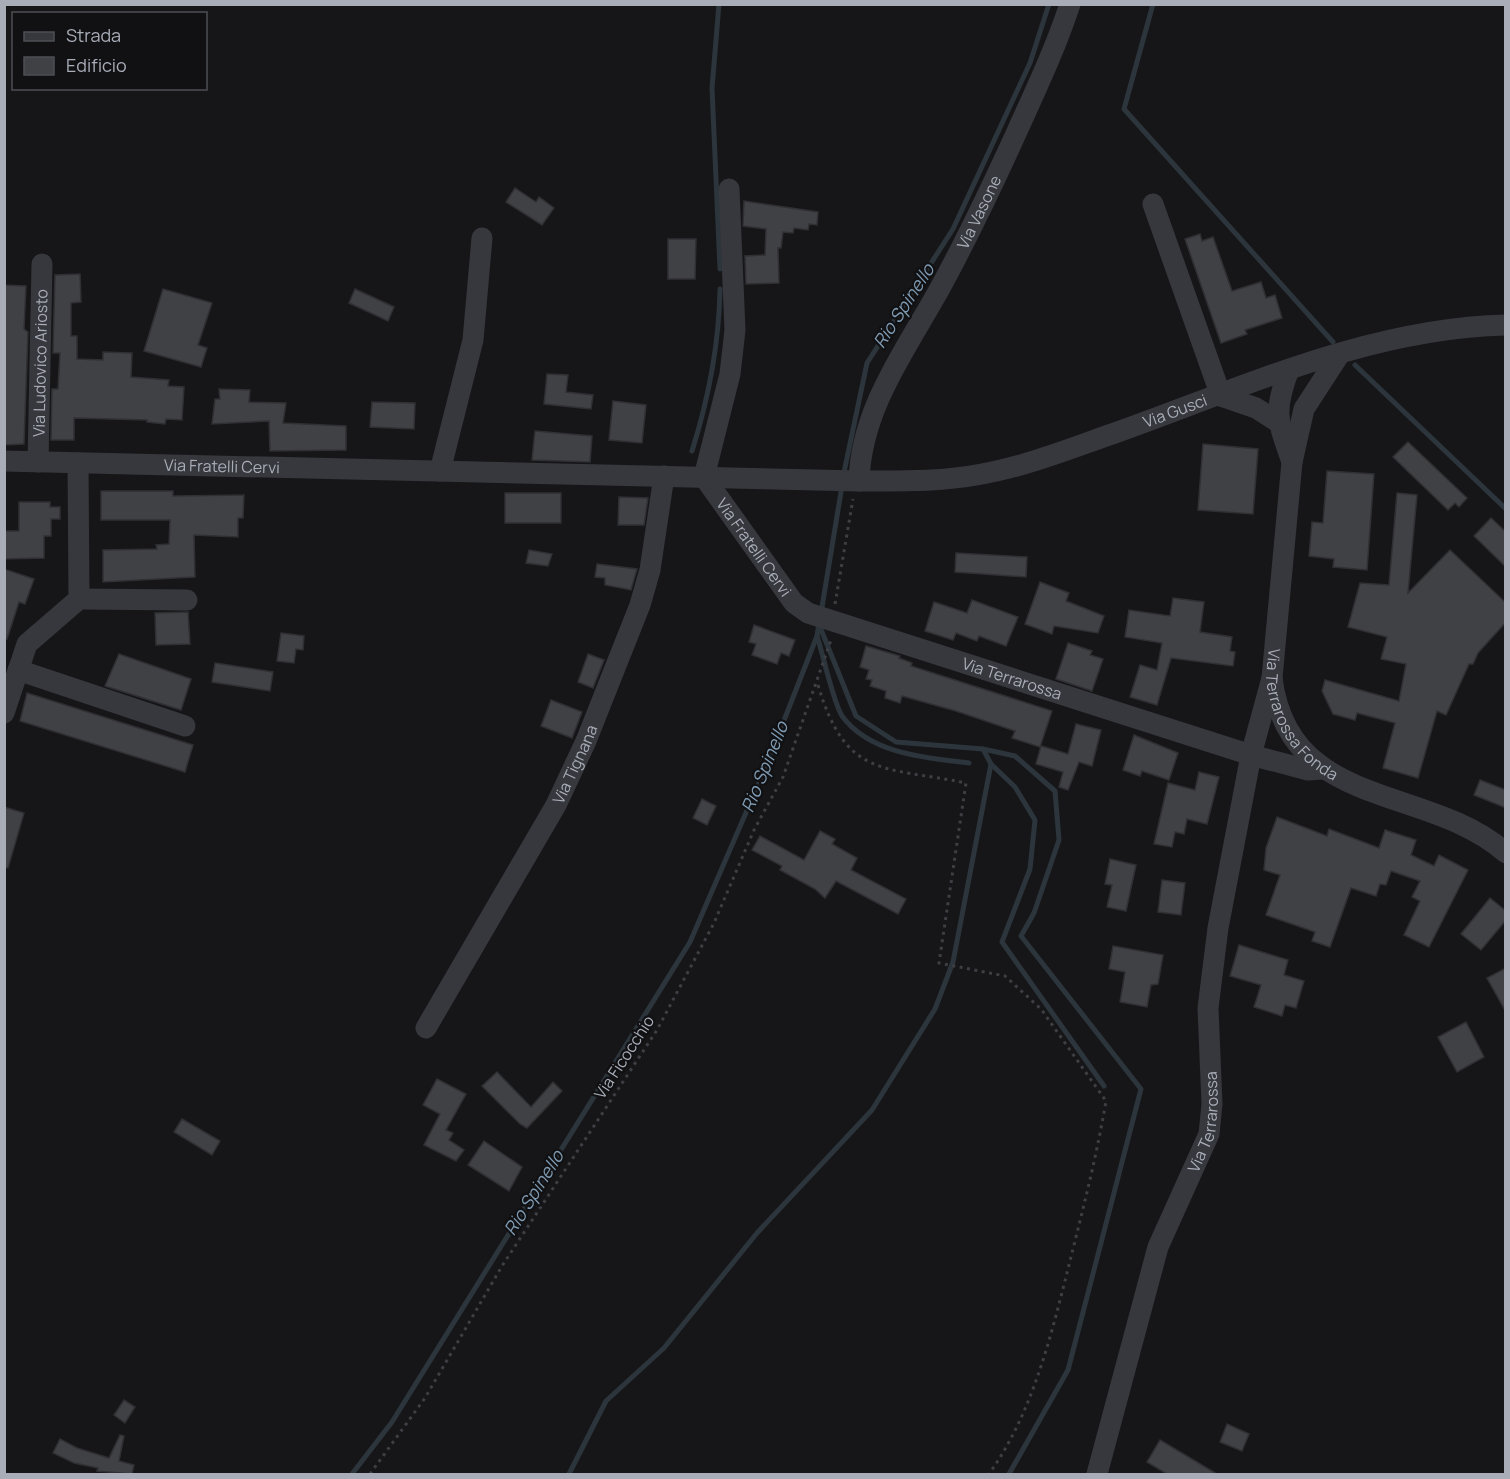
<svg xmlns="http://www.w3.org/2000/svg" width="1510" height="1479" font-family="Manrope,sans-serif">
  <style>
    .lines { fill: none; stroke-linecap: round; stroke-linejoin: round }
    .stream { stroke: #2c353c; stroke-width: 5 }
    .building { fill: #404145; stroke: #303034; stroke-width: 1.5 }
    .path { stroke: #3d3f44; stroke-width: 3; stroke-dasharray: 3 4.5; stroke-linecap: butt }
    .minor { stroke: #37383d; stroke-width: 21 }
    .labels { text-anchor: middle; stroke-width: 4.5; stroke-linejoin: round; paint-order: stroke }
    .street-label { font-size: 16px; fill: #a8adb8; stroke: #111113 }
    .water-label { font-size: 18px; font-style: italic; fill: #7f9bb3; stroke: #111113 }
  </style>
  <rect width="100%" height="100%" fill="#161618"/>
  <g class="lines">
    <g class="stream">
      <path d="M719,4L712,88L720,269"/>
      <path d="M1153,4L1124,109L1333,342"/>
      <path d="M1355,365L1506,509"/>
      <path d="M692,451C709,397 719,346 720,289"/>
      <path d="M843,477L867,363L953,229L1030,63L1049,4"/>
      <path d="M821,613L842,486"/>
      <path d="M817,636C823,654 833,702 842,716C870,754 926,758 969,763"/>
      <path d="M983,749L1015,756L1055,791L1059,840L1034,913L1021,936L1141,1089L1068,1370L1009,1474"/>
      <path d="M991,764L1015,787L1035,820L1030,869L1002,942L1104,1086"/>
      <path d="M352,1474L392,1422L690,942L767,764L817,636L819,623"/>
      <path d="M569,1474L606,1401L664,1348L757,1233L872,1110L935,1009L953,962L991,764L983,749L896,742L856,716L820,627"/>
    </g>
  </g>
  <g class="building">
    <path d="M515,188L536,202L539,197L554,208L542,225L506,202Z"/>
    <path d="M744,201L818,212L817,225L809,224L808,230L794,228L793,233L783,232L781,248H778L779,283L746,284L745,256L765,255L766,229L743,226Z"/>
    <path d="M1200,234L1202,241L1213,237L1232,291L1261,282L1266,298L1275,295L1282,318L1245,330L1247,334L1221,343L1185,239Z"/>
    <path d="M668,239H696L695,279H668Z"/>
    <path d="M80,274L81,302L71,303V336H77V359L103,360V352L132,353L131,377L169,380L168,386L184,387L182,420L166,419L165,424L147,422V420L74,418V440H51L52,389H58L60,353H53L55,275Z"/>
    <path d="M4,285L26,286L24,329L28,332L24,444L4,445Z"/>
    <path d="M163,289L212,303L198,345L207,348L201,367L144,351Z"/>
    <path d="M355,289L394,307L388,321L349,303Z"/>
    <path d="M547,374L568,375L566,392L593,395L591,409L544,404Z"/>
    <path d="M219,389L250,390L249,402L286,403L283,423L346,426V450L270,451L269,421L212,424L215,399H220Z"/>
    <path d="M613,401L646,405L642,443L609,440Z"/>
    <path d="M372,402L415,403L414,429L370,427Z"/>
    <path d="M535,431L592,436L590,462L532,460Z"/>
    <path d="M1408,442L1467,498L1459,507L1455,503L1448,510L1393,457Z"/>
    <path d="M1203,444L1258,449L1253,514L1198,510Z"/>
    <path d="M1327,471L1374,474L1367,570L1333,567L1334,559L1309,556L1312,522L1323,523Z"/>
    <path d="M101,491H173V496L244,495L243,518H238V537L194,535L195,577L103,582V550L157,549L156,545L169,544L170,520H101Z"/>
    <rect x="505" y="493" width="56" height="30"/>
    <path d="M1397,493L1417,495L1408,593L1450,550L1506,603V622L1478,653L1473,664H1469L1446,715L1437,711L1418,778L1383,768L1395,723L1357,713L1355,720L1333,714L1322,691L1325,680L1399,701L1406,664L1381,659L1387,637L1348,627L1360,583L1389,585Z"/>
    <path d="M619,497L648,498L644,525H618Z"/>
    <path d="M19,502H50V507H60V519H51V536H44V558L4,559V531H19Z"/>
    <path d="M1491,518L1506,532V567L1474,536Z"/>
    <path d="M529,550L552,554L548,566L526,563Z"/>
    <path d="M956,553L1027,557L1026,577L955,572Z"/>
    <path d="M597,564L637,569L631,590L605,585V578L595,577Z"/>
    <path d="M4,569L34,579L25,604L19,602L7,639L4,638Z"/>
    <path d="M1040,582L1069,593L1066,601L1104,616L1098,633L1054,626L1052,634L1025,624Z"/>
    <path d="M1173,598L1204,602L1200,632L1232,637L1230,651L1235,652L1233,666L1171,658L1157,705L1130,697L1140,665L1157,670L1162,643L1125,637L1129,610L1170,616Z"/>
    <path d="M972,600L1018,617L1006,646L979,636L977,641L956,633L953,640L925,631L934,602L967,613Z"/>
    <path d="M188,612L190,644L156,645L155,613Z"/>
    <path d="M754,625L795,640L789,656L781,653L777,664L752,655L756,644L749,642Z"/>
    <path d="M281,633L304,636L303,650L296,649L294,663L277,661Z"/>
    <path d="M1068,643L1092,651L1090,655L1103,659L1092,691L1056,679Z"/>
    <path d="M866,646L900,656L899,658L912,663L911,666L1052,711L1040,747L1012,738L1015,731L956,711L902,696L900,703L885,698L886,691L870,686L872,680L866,679L869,670L860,667Z"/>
    <path d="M119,654L191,679L181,710L105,686Z"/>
    <path d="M588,654L604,660L593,688L578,682Z"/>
    <path d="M215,663L273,672L270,691L212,682Z"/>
    <path d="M27,693L193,745L185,772L20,721Z"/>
    <path d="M551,700L582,712L572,738L541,726Z"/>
    <path d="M1076,724L1101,730L1092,766L1079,762L1068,790L1059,787L1063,772L1036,764L1041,746L1068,754Z"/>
    <path d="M1134,735L1178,753L1169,780L1142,771L1140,776L1123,770Z"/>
    <path d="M1199,772L1219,777L1207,824L1187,819L1184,834L1175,832L1172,847L1154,844L1168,783L1195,790Z"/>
    <path d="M1480,780L1506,790V808L1474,795Z"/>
    <path d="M702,799L716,806L707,825L693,818Z"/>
    <path d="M4,807L24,813L8,868H4Z"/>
    <path d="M1277,817L1327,836L1329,829L1379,848L1385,830L1416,840L1411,855L1434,866L1439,855L1468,870L1429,947L1404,935L1420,901L1412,897L1420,881L1391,871L1386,885L1380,884L1376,896L1351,888L1330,947L1312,941L1315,932L1266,915L1280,875L1264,870L1266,848Z"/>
    <path d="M820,831L835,839L832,844L857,858L851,870L906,899L898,914L836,881L825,898L815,889L780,870L782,866L752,850L760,836L804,860Z"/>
    <path d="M1110,859L1136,865L1126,911L1107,907L1112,885L1105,884Z"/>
    <path d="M1162,880L1185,883L1181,915L1158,912Z"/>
    <path d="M1490,898L1506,911V920L1481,950L1461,934Z"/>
    <path d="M1239,945L1288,960L1284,975L1304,981L1296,1008L1285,1005L1282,1016L1254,1007L1261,985L1230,976Z"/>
    <path d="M1113,946L1163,955L1158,984L1151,985L1147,1007L1120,1002L1125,972L1109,969Z"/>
    <path d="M1506,968V1012L1487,978Z"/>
    <path d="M1466,1022L1484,1057L1457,1072L1438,1037Z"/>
    <path d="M497,1072L531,1107L553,1082L562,1091L527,1128L520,1124L482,1086Z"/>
    <path d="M437,1079L466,1094L446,1130L453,1133L449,1140L464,1150L456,1161L424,1145L440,1114L423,1105Z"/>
    <path d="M182,1119L220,1141L212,1155L174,1132Z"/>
    <path d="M484,1141L522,1167L509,1191L468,1165Z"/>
    <path d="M124,1400L135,1407L125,1423L114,1415Z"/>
    <path d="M1227,1424L1249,1434L1242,1451L1220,1442Z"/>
    <path d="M120,1435L124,1436L119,1461L134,1465L132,1474L97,1471L98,1468L74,1463L53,1453L60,1439L77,1448L109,1458Z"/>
    <path d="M1160,1440L1217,1474H1167L1147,1462Z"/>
  </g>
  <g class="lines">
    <g class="path">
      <path d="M835,604L853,499"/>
      <path d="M818,685C846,779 883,766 966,783L939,963L1005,976L1041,1009L1106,1101C1097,1154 1084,1205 1071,1257C1052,1332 1034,1411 989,1474"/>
      <path d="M370,1474L425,1398L502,1266L657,1030L714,923L754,830L783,777L831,640"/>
    </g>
    <g class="minor">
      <path id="s1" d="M729,189L735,330L730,374L704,477L794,603L808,613L1251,755L1308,770L1322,769"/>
      <path d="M1153,204L1221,396"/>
      <path id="s2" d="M1339,355L1304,409L1292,462L1272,678C1288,811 1429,784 1506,853"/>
      <path d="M1288,372C1273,413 1278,422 1292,462"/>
      <path d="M1221,396L1256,408L1278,422"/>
      <path id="s3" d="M4,461L859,481C900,481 941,482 982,474C1027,466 1069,449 1112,434C1239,389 1369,328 1506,325"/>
      <path id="s4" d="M38,462L42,264"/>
      <path d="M440,471L473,340L482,238"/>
      <path id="s5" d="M859,481C861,409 905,351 939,290C968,237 994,182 1019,127C1037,87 1056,47 1070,4"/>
      <path d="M79,599L187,600"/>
      <path d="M18,670L185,726"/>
      <path d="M4,713L27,644L79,599L78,463"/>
      <path id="s6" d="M426,1028L556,805L586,741L640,605L650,570L664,476"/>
      <path id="s7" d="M1097,1474L1158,1247L1209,1134L1212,1104L1208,1008L1218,928L1251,755L1272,678"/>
    </g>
  </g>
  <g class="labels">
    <g class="street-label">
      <text dy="6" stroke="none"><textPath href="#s5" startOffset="297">Via Vasone</textPath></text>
      <text dy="6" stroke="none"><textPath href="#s4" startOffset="99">Via Ludovico Ariosto</textPath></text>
      <text dy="6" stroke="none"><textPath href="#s3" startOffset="1182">Via Gusci</textPath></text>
      <text dy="6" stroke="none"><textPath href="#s3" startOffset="218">Via Fratelli Cervi</textPath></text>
      <text dy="6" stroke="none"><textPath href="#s1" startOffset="378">Via Fratelli Cervi</textPath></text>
      <text dy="6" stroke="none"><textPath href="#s1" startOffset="678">Via Terrarossa</textPath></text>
      <text dy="6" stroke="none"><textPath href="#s2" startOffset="382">Via Terrarossa Fonda</textPath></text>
      <text dy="6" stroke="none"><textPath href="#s6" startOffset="303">Via Tignana</textPath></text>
      <text transform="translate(624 1057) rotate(-57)" y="6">Via Ficocchio</text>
      <text dy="6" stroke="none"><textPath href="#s7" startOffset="370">Via Terrarossa</textPath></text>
    </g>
    <g class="water-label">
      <text transform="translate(904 306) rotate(-57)" y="6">Rio Spinello</text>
      <text transform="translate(765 767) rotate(-68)" y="6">Rio Spinello</text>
      <text transform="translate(534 1193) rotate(-58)" y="6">Rio Spinello</text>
    </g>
  </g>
  <rect width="1510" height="1479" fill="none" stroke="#a8adb8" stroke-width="12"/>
  <rect x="12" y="12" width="195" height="78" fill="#111113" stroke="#4d4f55" stroke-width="1.5"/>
  <rect x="24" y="32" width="30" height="9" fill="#37383d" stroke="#4d4f55" stroke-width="1.5"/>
  <text x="66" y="42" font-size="18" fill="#a8adb8">Strada</text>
  <rect x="24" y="57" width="30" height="18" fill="#404145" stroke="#4d4f55" stroke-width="1.5"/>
  <text x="66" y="72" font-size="18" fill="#a8adb8">Edificio</text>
</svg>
